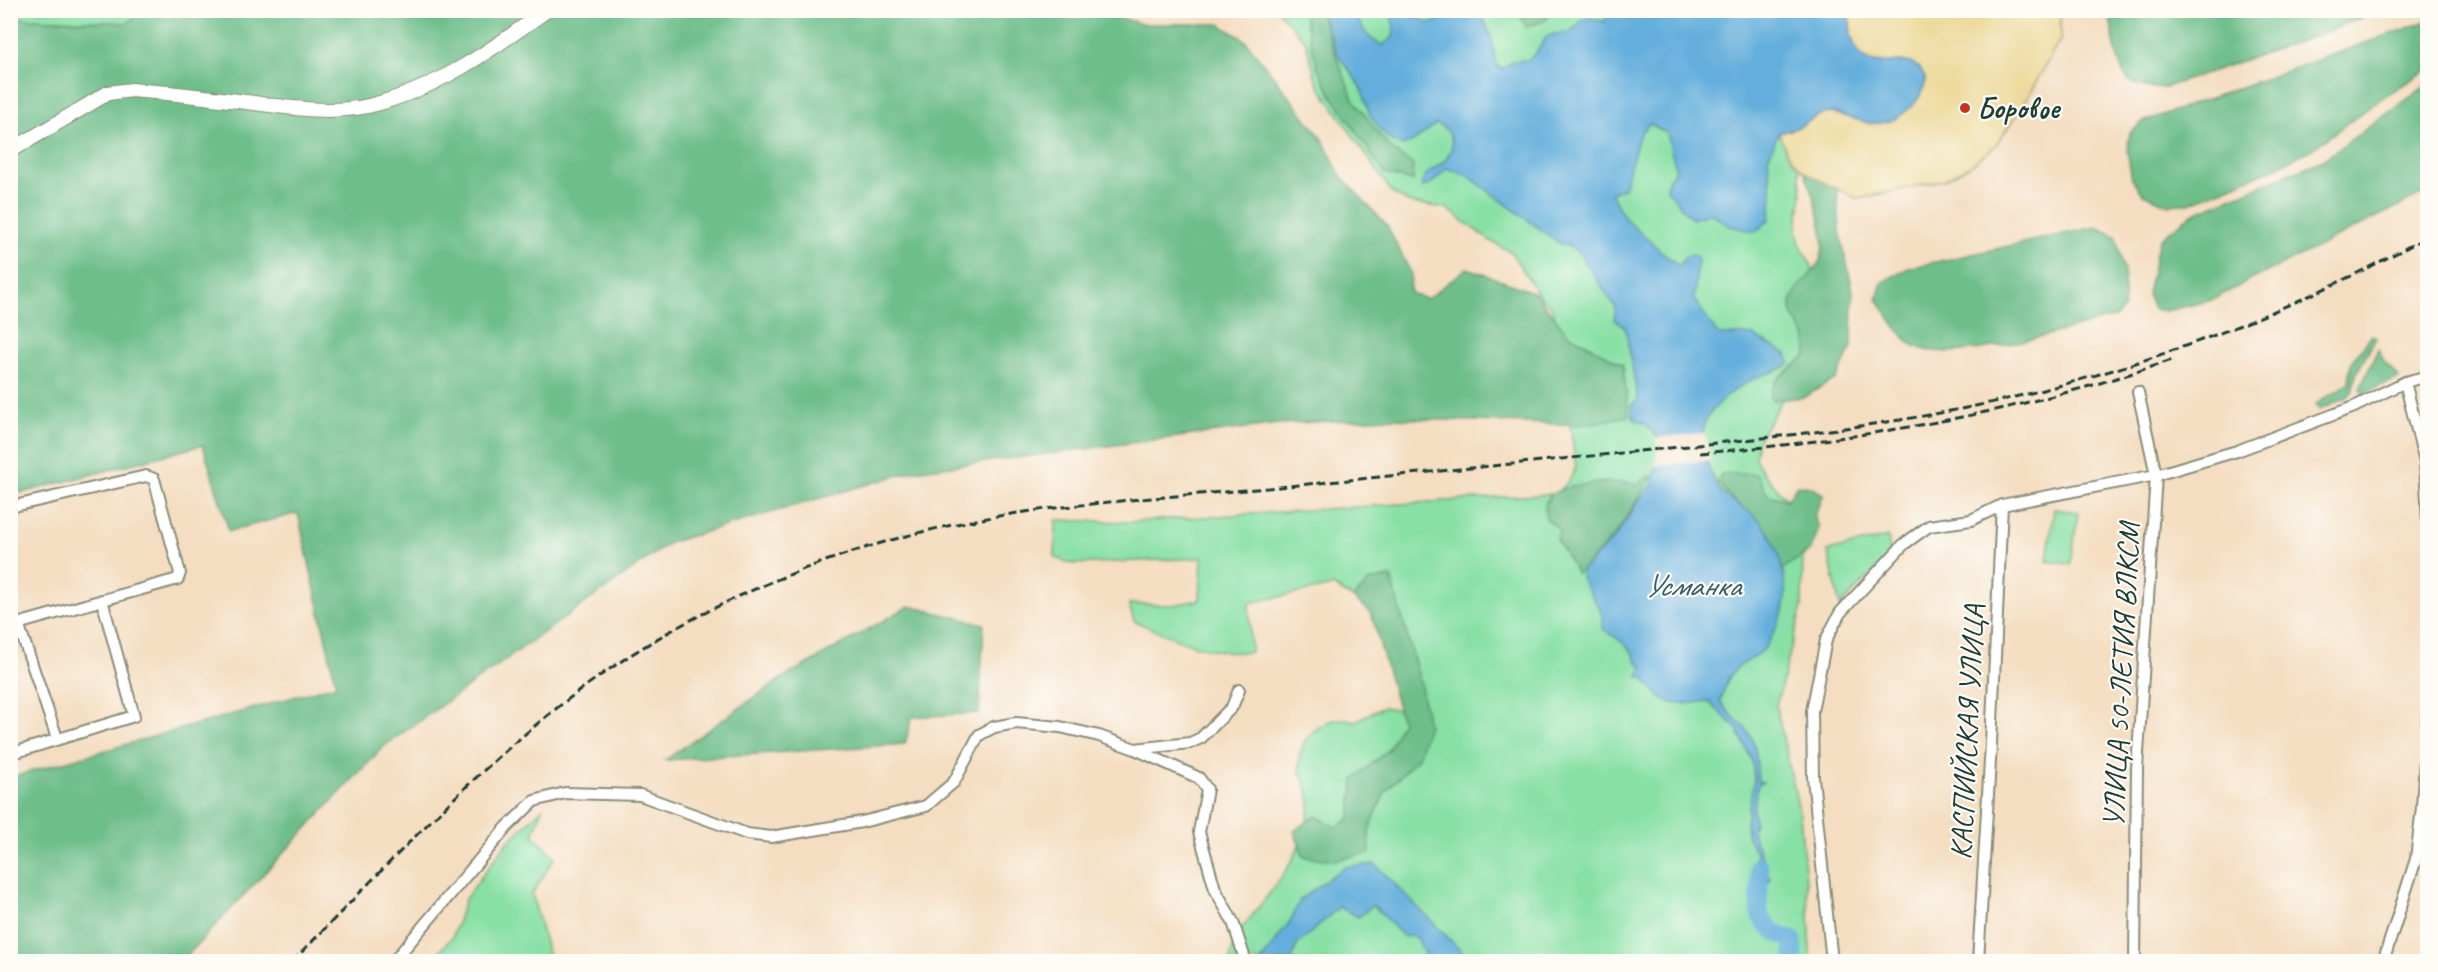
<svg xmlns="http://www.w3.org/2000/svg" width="2438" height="972" font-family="Caveat,sans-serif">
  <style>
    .green { fill: #88e0a5; stroke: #548e6c; stroke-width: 1.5 }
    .forest { fill: #6ebe8a; stroke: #467e5f; stroke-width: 1.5 }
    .sand { fill: #eeda9e; stroke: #868c69; stroke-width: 1.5 }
    .water { fill: #64aedc; stroke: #427688; stroke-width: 1.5 }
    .pier { fill: #f4ddc0 }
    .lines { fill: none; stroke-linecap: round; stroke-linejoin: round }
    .river { stroke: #64aedc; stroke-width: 18 }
    .minor-casing { stroke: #8a8d7a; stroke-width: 14 }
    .tertiary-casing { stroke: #8a8d7a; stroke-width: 16 }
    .minor { stroke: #fff; stroke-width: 10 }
    .tertiary { stroke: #fff; stroke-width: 14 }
    .rail { stroke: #1f3d34; stroke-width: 3; stroke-dasharray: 9 4.5; stroke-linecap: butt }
    .poi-dot { fill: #c8321e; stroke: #fdfcf7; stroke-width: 2 }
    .labels { text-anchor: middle; stroke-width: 4.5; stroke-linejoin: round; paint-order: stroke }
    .poi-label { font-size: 30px; font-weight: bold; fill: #1f3d34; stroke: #fdfcf7; text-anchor: start }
    .street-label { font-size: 30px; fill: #1f3d34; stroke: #fdfcf7 }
    .water-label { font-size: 32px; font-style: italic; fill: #345f66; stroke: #fdfcf7 }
  </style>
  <rect width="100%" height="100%" fill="#fdfcf7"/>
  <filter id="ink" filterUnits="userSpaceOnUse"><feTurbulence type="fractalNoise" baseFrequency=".0167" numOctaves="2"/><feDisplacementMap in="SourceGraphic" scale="12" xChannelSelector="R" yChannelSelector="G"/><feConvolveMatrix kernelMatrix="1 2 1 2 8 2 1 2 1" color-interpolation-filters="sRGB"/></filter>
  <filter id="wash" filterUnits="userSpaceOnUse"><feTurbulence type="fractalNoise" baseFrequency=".008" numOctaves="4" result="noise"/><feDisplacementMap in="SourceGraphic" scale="24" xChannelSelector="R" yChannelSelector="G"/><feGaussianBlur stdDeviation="1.35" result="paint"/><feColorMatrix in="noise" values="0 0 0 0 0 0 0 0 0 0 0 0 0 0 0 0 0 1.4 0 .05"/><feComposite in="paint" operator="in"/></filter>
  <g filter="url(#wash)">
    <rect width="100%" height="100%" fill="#f4ddc0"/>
    <g class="green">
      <path d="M11,11H141L128,23L11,18Z"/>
      <path d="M1278,11H1896L1797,155L1802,194L1797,228L1799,241L1834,311L1758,441L1755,459L1764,474L1787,500L1803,544L1802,606L1776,706L1800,815L1810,928V961H1229L1235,941L1242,928C1259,907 1291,869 1299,845C1304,832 1309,818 1310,805C1311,789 1297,775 1299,760C1302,733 1329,713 1355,721L1384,707L1409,712L1391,577L1370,581L1353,598L1333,586L1249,603L1251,652C1209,656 1172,637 1134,621L1129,604L1172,605L1200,600L1202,558L1073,564L1055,558L1056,520L1128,522L1552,494L1545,503L1569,481L1576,467L1556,320L1551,306L1541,298L1511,252L1489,240L1446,208L1410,203L1392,193L1317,83L1306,42Z"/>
      <path d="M2054,509L2078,512L2071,564L2047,561Z"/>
      <path d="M1888,537L1891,554L1840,606L1828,551Z"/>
      <path d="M543,808L533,835L555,857L532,894L550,961H431L453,936L465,899L506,844Z"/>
    </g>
    <g class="forest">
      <path d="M141,10H1097L1141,24H1219L1245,40L1323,140L1340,175L1387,226L1411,273L1410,293L1427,299L1467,268L1535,293L1567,333L1623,365L1629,416L1581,425L1389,418L1278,424L913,471L671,542L383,747L182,961H11V777L336,685L298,513L229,531L203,445L21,493L11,473L10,18L128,23Z"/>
      <path d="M1551,10L1546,20L1526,27L1519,13L1490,14L1480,11Z"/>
      <path d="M1303,11H1319L1353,99L1389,147L1413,165V181L1385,174L1332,96L1317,66Z"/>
      <path d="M2109,11V10L2377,11L2321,34L2163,88C2153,88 2140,88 2131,82C2116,73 2112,27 2109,11Z"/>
      <path d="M2427,21V70L2385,96L2312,149L2272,169L2189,203L2169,205L2143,194L2132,179L2127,150L2130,133L2143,122Z"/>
      <path d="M2427,85V192L2209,301L2165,311L2153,309L2147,294L2159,240L2192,214L2323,160Z"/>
      <path d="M1802,163L1836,174L1840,232L1853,291L1852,347L1836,379L1804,397L1774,400L1770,398C1770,378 1793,368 1806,356C1811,327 1789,323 1791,304C1793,289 1809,278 1817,266C1834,240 1810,191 1802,163Z"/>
      <path d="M2096,227L2116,236L2124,272V308L2117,316C2075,327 1943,370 1910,343C1897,332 1887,312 1877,299L1882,282L1909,268Z"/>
      <path d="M2372,335L2376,338L2356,374L2352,392L2346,398L2319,410L2316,404L2349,383L2351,362Z"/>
      <path d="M2378,349L2386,364L2400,378L2363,393L2360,389Z"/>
      <path d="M1721,474H1757L1768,495L1787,500L1797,485L1810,487L1824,494L1814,517L1819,527L1811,550L1781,570L1778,557L1757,518L1733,500L1717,482Z"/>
      <path d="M1649,475L1652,477L1615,535L1577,574L1557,540L1559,530L1546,518C1545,510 1544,503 1550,496C1562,483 1620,480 1637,484Z"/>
      <path d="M1391,577L1420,681L1428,725L1418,758L1385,792L1369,830L1370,853L1336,860L1304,857L1294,831L1316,816L1336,827L1350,819L1354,779L1388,750L1402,722L1371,613L1353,598L1370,581Z"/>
      <path d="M909,606L984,624L979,713L912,717L905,744L665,760L781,679Z"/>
    </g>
    <path class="sand" d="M1849,11H2060L2061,38L2019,112L1995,146L1971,165L1944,180L1863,198H1856C1819,178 1791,176 1779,132C1798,128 1803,121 1819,115C1834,109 1856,121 1871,124L1925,83L1922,73L1915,65C1866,62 1851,67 1849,11Z"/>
    <g class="water">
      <path d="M1321,11H1354C1360,25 1367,40 1383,45L1393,37L1394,28L1390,11H1415V14L1427,23L1435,22L1451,11H1480L1491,36L1497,66L1502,69L1513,61L1527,60L1536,53L1547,36L1571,31L1584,19L1591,18L1605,22L1607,11H1849C1850,38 1854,66 1888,63C1897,62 1908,60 1915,65C1943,82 1906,117 1887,122C1863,128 1850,113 1830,113C1818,113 1810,121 1801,126C1794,130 1786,131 1779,132L1768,158L1772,196L1770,219L1756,232L1729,226L1711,213L1693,219C1685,215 1676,198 1667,190L1668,179L1676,170L1667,133L1650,124L1640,133L1624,188L1611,193C1616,202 1621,215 1629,222C1636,229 1674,264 1680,266L1684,257L1692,254L1698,258L1694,299L1716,332L1719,335H1752L1787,354L1790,363C1781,372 1768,372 1757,377C1739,386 1722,398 1710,413C1695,431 1707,472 1720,490C1728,501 1746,508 1756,517C1778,537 1790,582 1783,611C1781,619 1768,646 1762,651C1753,659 1737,665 1730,676C1726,682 1724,693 1720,701C1727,711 1734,718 1743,726C1757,737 1757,764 1758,781L1763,782L1758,784L1753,812L1755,825L1751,829L1770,880C1767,884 1762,887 1761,892C1759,908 1768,920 1779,931L1795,932L1801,944L1797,961H1790L1791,950L1784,939L1770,930L1759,918L1756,853L1747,835L1746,823L1754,778L1752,761L1737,729L1708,701C1674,706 1665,708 1644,678L1638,677L1642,666L1637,662C1633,647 1615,637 1603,629C1606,609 1589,595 1581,577L1582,570L1616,536L1639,500L1652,486L1661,442L1646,424L1634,419L1631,405L1638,400L1625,327L1614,319L1616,308L1577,250L1559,243L1468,176L1447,168L1430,185L1421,187C1422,183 1424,177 1427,174C1432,168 1442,165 1446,159C1457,145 1452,129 1436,124L1413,142L1402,146L1387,138L1370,116L1361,87L1338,55Z"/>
      <path d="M1375,864L1471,961H1427L1417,937L1403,936L1373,905L1359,917L1339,907L1297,945L1291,961H1261L1291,920L1300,900L1344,867Z"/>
    </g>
    <path class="pier" d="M1705,433L1710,460L1655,466L1658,443L1655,438Z"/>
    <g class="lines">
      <path class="river" d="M1759,866C1764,903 1743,922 1793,940L1794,962"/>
    </g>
  </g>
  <g filter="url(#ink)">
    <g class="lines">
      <g class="minor-casing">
        <g id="minor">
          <path d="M2405,382L2425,462L2428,522"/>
          <path d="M10,507L146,476L154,479L180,573L178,579L10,626"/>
          <path d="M18,623L57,738"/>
          <path d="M1135,749L1199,778L1207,789L1199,832L1215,889L1233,922L1245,959"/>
          <path d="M10,754L134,716L102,600"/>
          <path d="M393,962L507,827L534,801L565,793L640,795L747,834L771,837L862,822L926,806L954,782L979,735L994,727L1016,723L1060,727L1099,736L1135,749L1190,743L1201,738L1232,707L1239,690"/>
          <path d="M1832,962L1813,778L1812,711L1826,640L1840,613L1904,544L1929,526L1971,520L2002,505L2156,475L2237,451L2354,407L2405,382L2428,376"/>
          <path d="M1978,962L1991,744L2002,505"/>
          <path d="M2135,962L2137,769L2156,475L2138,392"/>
          <path d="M2383,962L2416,859L2422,807L2428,712"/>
        </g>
      </g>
      <g class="tertiary-casing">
        <path id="tertiary" d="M10,151L108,93L132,90C173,93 214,98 254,103C291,108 331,114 368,106C436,90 491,50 547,10"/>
      </g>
      <use href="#minor" class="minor"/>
      <use href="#tertiary" class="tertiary"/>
      <g class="rail">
        <path d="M1700,453C1861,440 2019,413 2172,360"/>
        <path d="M292,962C415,838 533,703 689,621C795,565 912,527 1032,511C1120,499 1210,494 1299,485C1438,471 1577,458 1716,443C1821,432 1925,420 2027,394C2167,359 2302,306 2428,236"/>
      </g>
    </g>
  </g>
  <circle class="poi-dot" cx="1965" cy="108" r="6"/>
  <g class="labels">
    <g class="poi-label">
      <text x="1977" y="118">Боровое</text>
    </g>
    <g class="street-label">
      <text transform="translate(2121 675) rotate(-87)" y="10">УЛИЦА 50-ЛЕТИЯ ВЛКСМ</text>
      <text transform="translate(1967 732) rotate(-87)" y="10">КАСПИЙСКАЯ УЛИЦА</text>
    </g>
    <g class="water-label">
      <text x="1692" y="596">Усманка</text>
    </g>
  </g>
  <rect width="2438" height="972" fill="none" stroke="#fdfcf7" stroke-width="36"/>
</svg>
